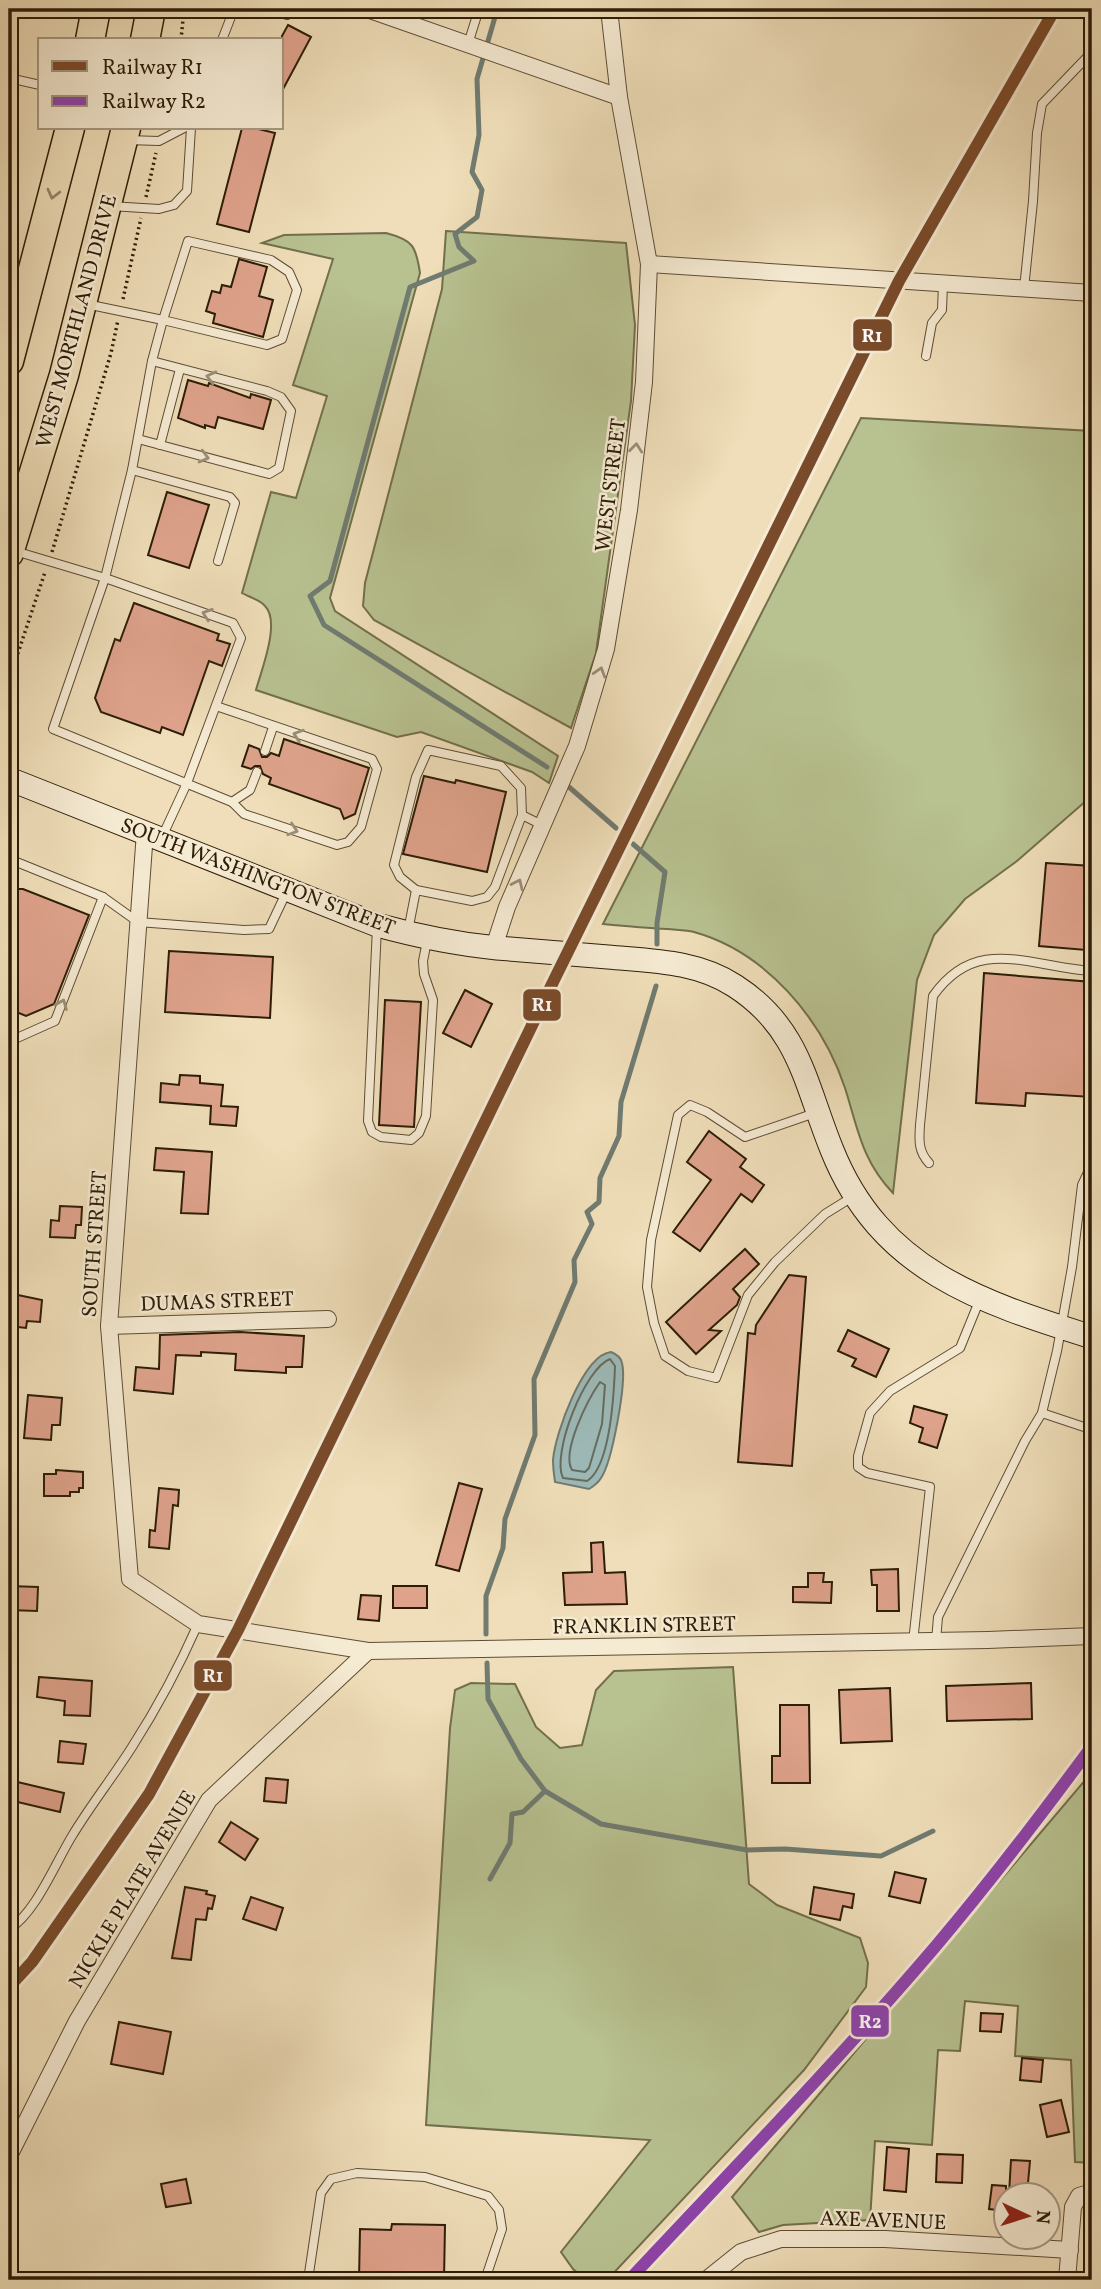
<svg xmlns="http://www.w3.org/2000/svg" width="1101" height="2289" font-family="Vollkorn,serif">
  <style>
    .green { fill: #b8c190; stroke: #726f4c; stroke-width: 2 }
    .water { fill: #9dbab8; stroke: #707b71; stroke-width: 2 }
    .lines { fill: none; stroke-linecap: round; stroke-linejoin: round }
    .shore { stroke: #656c60; stroke-width: 2 }
    .stream { stroke: #707b71; stroke-width: 5 }
    .building { fill: #dfa38c; stroke: #2d1d07; stroke-width: 2 }
    .service-casing { stroke: #5e4d34; stroke-width: 10 }
    .minor-casing { stroke: #5e4d34; stroke-width: 18 }
    .secondary-casing { stroke: #2d1d07; stroke-width: 25 }
    .trunk-casing { stroke: #2d1d07; stroke-width: 31 }
    .path { stroke: #2d1d07; stroke-width: 3.5; stroke-dasharray: 2 3.5; stroke-linecap: butt }
    .service { stroke: #f5ead2; stroke-width: 8 }
    .minor { stroke: #f5ead2; stroke-width: 16 }
    .secondary { stroke: #f5ead2; stroke-width: 23 }
    .trunk { stroke: #efdeb9; stroke-width: 28 }
    .rail-1-casing { stroke: #f5ead2; stroke-width: 18 }
    .rail-2-casing { stroke: #f5ead2; stroke-width: 18 }
    .rail-1 { stroke: #7a4b2a; stroke-width: 12 }
    .rail-2 { stroke: #8e44ad; stroke-width: 12 }
    .oneway { stroke: #988769 }
    .oneway2 { stroke: #9b8e77 }
    .labels { text-anchor: middle; stroke-width: 5; stroke-linejoin: round; paint-order: stroke }
    .street-label { font-size: 21px; fill: #2d1d07; stroke: #f5ead2 }
    .line-badge { stroke: #f5ead2; stroke-width: 2.5 }
    .badge-label { font-size: 19px; text-anchor: middle; font-weight: bold; fill: #fff }
  </style>
  <rect width="100%" height="100%" fill="#efdeb9"/>
  <filter id="stains"><feTurbulence type="fractalNoise" baseFrequency=".00286" numOctaves="4"/><feColorMatrix values="0 0 0 0 .2 0 0 0 0 .09 0 0 0 0 .02 0 0 0 .5 -.17"/></filter>
  <radialGradient id="worn" r=".72"><stop offset=".6" stop-color="#630" stop-opacity="0"/><stop offset="1" stop-color="#630" stop-opacity=".3"/></radialGradient>
  <g class="green">
    <path d="M446,231L626,243L635,325L631,401L596,653L571,728L374,620L363,606L365,583L442,289Z"/>
    <path d="M386,233C413,240 416,246 420,273L330,598L335,611L558,756L549,783L532,772L421,732L397,737L256,690C261,671 281,622 265,606C260,600 249,597 242,593L271,492L296,498L327,396L293,385L333,259L262,243L284,235Z"/>
    <path d="M861,418L1092,431V798L1087,800L1017,861L965,899L934,935L917,980L893,1193C862,1161 858,1129 845,1088C822,1019 766,952 694,932C686,930 676,930 667,929C646,928 624,926 603,924Z"/>
    <path d="M733,1667L749,1884L777,1905L860,1938L868,1963L866,1987L804,2070L608,2279L586,2280L573,2269L561,2252L650,2140L426,2125L450,1728L455,1690L471,1683L515,1684L536,1727L560,1748L582,1745L596,1690L614,1671Z"/>
    <path d="M1092,1772V2163L1075,2162L1071,2060L1015,2056L1018,2006L965,2001L960,2051L938,2050L932,2145L875,2141L870,2220L783,2225L759,2232L732,2197Z"/>
  </g>
  <path class="water" d="M611,1352C616,1354 621,1357 622,1363C627,1382 612,1462 601,1478C598,1483 594,1486 589,1489L555,1482C554,1475 553,1467 553,1460C555,1434 583,1355 611,1352Z"/>
  <g class="lines">
    <g class="shore">
      <path d="M610,1359L615,1366C614,1393 611,1466 587,1481L563,1478C551,1454 585,1368 610,1359Z"/>
      <path d="M600,1382L605,1385L602,1424L589,1468L585,1472L572,1470C561,1452 588,1399 600,1382Z"/>
    </g>
    <g class="stream">
      <path d="M503,9L495,17L477,79L479,135L472,172L482,190L477,217L455,234L459,247L474,261L410,287L330,581L310,596L324,625L547,767"/>
      <path d="M569,787L616,828"/>
      <path d="M633,844L665,872L657,923V944"/>
      <path d="M486,1634V1596L503,1548L505,1519L535,1435L534,1379L575,1282L574,1260L592,1224L587,1212L599,1202L600,1178L619,1136L621,1102L656,986"/>
      <path d="M487,1663L488,1699L521,1759L545,1791L601,1824L747,1850L785,1849L881,1856L933,1831"/>
      <path d="M490,1879L510,1843L512,1814L523,1812L545,1791"/>
    </g>
  </g>
  <g class="building">
    <path d="M288,25L311,37L282,91V36Z"/>
    <path d="M242,128H254L275,133L249,232L217,224Z"/>
    <path d="M239,259L267,267L259,296L273,300L263,337L213,323L215,314L206,311L212,291L220,293L222,285L231,287Z"/>
    <path d="M188,380L208,386L209,383L250,398L251,394L271,400L263,429L218,417L215,428L205,425V428L178,418Z"/>
    <path d="M167,492L209,505L189,568L148,555Z"/>
    <path d="M134,603L219,634L217,640L230,644L222,666L209,661L183,735L162,727L160,733L101,712L95,698L115,639L120,641Z"/>
    <path d="M284,739L369,768L355,814L344,819L340,809L269,784L271,778L263,774L260,766H255L251,769L242,766L249,745L259,749L262,757H267L271,753L279,756Z"/>
    <path d="M424,776L455,783L456,780L506,792L487,872L403,854Z"/>
    <path d="M1046,863L1092,866L1086,950L1039,946Z"/>
    <path d="M16,889H23L89,915L54,1004L26,1016L9,1009V906Z"/>
    <path d="M169,951L273,957L270,1018L165,1012Z"/>
    <path d="M984,973L1092,982V1097L1026,1093L1025,1106L976,1103Z"/>
    <path d="M465,990L492,1004L471,1047L443,1033Z"/>
    <path d="M385,1000L421,1002L414,1127L379,1125Z"/>
    <path d="M180,1075L200,1076V1083L223,1085L221,1106L238,1107L236,1126L210,1124L211,1106L160,1102L161,1083L179,1085Z"/>
    <path d="M709,1131L746,1159L740,1167L764,1185L752,1202L741,1194L700,1251L673,1232L711,1180L687,1162Z"/>
    <path d="M156,1148L212,1152L208,1214L181,1213L184,1172L154,1170Z"/>
    <path d="M60,1206L82,1207L81,1225H76L75,1238L50,1237L51,1220L59,1221Z"/>
    <path d="M745,1249L759,1264L733,1289L740,1297L737,1305L709,1330L721,1331L696,1354L666,1322Z"/>
    <path d="M789,1275L806,1277L792,1466L738,1462L748,1333L755,1334L756,1325Z"/>
    <path d="M13,1294L42,1300L40,1322L27,1321L26,1328L9,1326V1297H13Z"/>
    <path d="M848,1330L889,1349L876,1377L852,1366L856,1359L838,1351Z"/>
    <path d="M240,1332L304,1336L302,1367H286V1373L235,1370L236,1354L201,1352V1356L176,1355L173,1394L134,1390L136,1367L159,1369L160,1335Z"/>
    <path d="M28,1395L62,1398L60,1425H52L51,1440L24,1438Z"/>
    <path d="M914,1406L947,1415L937,1448L919,1442L923,1428L910,1423Z"/>
    <path d="M56,1470L83,1472V1488H79V1492H70V1496H44V1474H56Z"/>
    <path d="M459,1483L482,1489L459,1571L436,1565Z"/>
    <path d="M159,1488L179,1490L178,1506L173,1505L169,1549L149,1547L150,1530L155,1531Z"/>
    <path d="M603,1542L605,1573L625,1572L627,1604L565,1605L563,1573L592,1572L591,1543Z"/>
    <path d="M898,1569L899,1611H877V1585H872L871,1570Z"/>
    <path d="M808,1573H824L823,1582H832L831,1603L793,1602V1587H808Z"/>
    <path d="M9,1586L38,1587L37,1611L9,1610Z"/>
    <rect x="393" y="1586" width="34" height="22"/>
    <path d="M361,1595L381,1596L379,1621L358,1619Z"/>
    <path d="M39,1677L92,1681L90,1716L64,1715L65,1701L37,1697Z"/>
    <path d="M1031,1683L1032,1719L947,1721L946,1686Z"/>
    <path d="M890,1688L892,1741L841,1743L839,1690Z"/>
    <path d="M780,1705H809L810,1783H772V1756H780Z"/>
    <path d="M60,1741L86,1744L83,1764L58,1762Z"/>
    <path d="M266,1778L288,1780L286,1803L264,1801Z"/>
    <path d="M9,1780L64,1793L60,1812L9,1800Z"/>
    <path d="M231,1822L258,1839L245,1860L219,1842Z"/>
    <path d="M895,1872L926,1879L920,1903L889,1896Z"/>
    <path d="M185,1887L207,1891L206,1894L215,1896L212,1909L208,1908L206,1920L196,1919L191,1960L172,1958Z"/>
    <path d="M814,1887L854,1894L852,1908L843,1906L840,1920L810,1914Z"/>
    <path d="M251,1897L283,1908L276,1930L243,1919Z"/>
    <path d="M981,2013L1003,2014L1001,2032L980,2031Z"/>
    <path d="M119,2022L171,2032L163,2074L111,2064Z"/>
    <path d="M1022,2058L1043,2060L1041,2082L1020,2080Z"/>
    <path d="M1061,2100L1069,2132L1047,2137L1040,2105Z"/>
    <path d="M887,2147L909,2149L906,2192L884,2190Z"/>
    <path d="M937,2154L963,2155L962,2183L936,2182Z"/>
    <path d="M1011,2160L1030,2161L1027,2194H1009Z"/>
    <path d="M186,2179L191,2203L166,2207L161,2184Z"/>
    <path d="M992,2185L1006,2186V2211L989,2209Z"/>
    <path d="M392,2224L445,2225L444,2280H359L360,2229L391,2230Z"/>
  </g>
  <g class="lines">
    <g class="service-casing">
      <g id="service">
        <path d="M268,9L287,15L298,9"/>
        <path d="M222,40L234,9"/>
        <path d="M468,44L479,9"/>
        <path d="M9,78L40,85"/>
        <path d="M127,140L159,141L184,128"/>
        <path d="M110,206L159,209L174,205L187,191L191,128"/>
        <path d="M188,241L271,260L289,272L297,290L282,339L267,345L163,320Z"/>
        <path d="M1024,289L1033,201L1037,133L1042,104L1092,52"/>
        <path d="M926,356L932,323L942,310L943,284"/>
        <path d="M138,439L269,474L279,468L291,411L281,397L267,391L152,361"/>
        <path d="M160,445L180,369"/>
        <path d="M132,470L230,497L235,503L218,561"/>
        <path d="M15,551L105,578L132,470L152,361L163,320L86,304"/>
        <path d="M265,751L273,727"/>
        <path d="M232,802L250,790L257,772"/>
        <path d="M162,837L187,783L241,638L233,623L105,578L53,729L232,802L244,814L337,845L348,842L361,827L377,769L372,759L216,706"/>
        <path d="M9,859L103,897L138,922L244,930L269,929L286,893"/>
        <path d="M416,890L400,877L394,865L416,777L428,750L501,766L521,788L522,815"/>
        <path d="M377,927L368,1121L372,1132L381,1137L411,1140L419,1133L426,1116L433,1000L424,974L423,961L427,941"/>
        <path d="M408,931L416,890L472,901L487,897L495,887L522,815L544,826"/>
        <path d="M9,1037L17,1038L55,1021L103,897"/>
        <path d="M815,1113L745,1137L707,1112L690,1105L678,1115L651,1240L647,1287L654,1323L665,1356L688,1371L716,1378L748,1295L775,1262L825,1214L854,1196"/>
        <path d="M929,1163C918,1151 919,1140 920,1125L933,996C977,934 1029,967 1092,971"/>
        <path d="M1042,1413L1084,1427"/>
        <path d="M936,1641L938,1617L1025,1441L1042,1413L1057,1351L1072,1267L1082,1185L1092,1164"/>
        <path d="M913,1642L930,1487L867,1473L858,1467V1456L870,1413L890,1391L960,1348L980,1299"/>
        <path d="M9,1929C35,1914 56,1862 72,1836C90,1806 113,1777 132,1747C157,1708 179,1667 198,1624"/>
        <path d="M308,2280L321,2193L331,2179L357,2173L425,2177L488,2196L499,2210L502,2229L485,2280"/>
      </g>
    </g>
    <g class="minor-casing">
      <g id="minor">
        <path d="M367,9L619,97"/>
        <path d="M649,264L1092,293"/>
        <path d="M145,832L109,1326L130,1579L198,1624L368,1651L988,1640L1092,1636"/>
        <path d="M494,947L507,907L577,746L606,649L629,510L644,382L649,264L619,97L609,9"/>
        <path d="M109,1326L328,1319"/>
        <path d="M9,2156L77,2021L209,1800L368,1651"/>
        <path d="M706,2280L741,2252L781,2239H885L1070,2250"/>
        <path d="M1067,2280L1073,2207L1079,2196L1092,2192"/>
      </g>
    </g>
    <g class="secondary-casing">
      <path id="secondary" d="M9,779L377,925C417,936 456,944 497,948C534,951 571,954 608,957C652,961 697,961 735,986C800,1028 805,1084 832,1150C880,1270 980,1302 1092,1337"/>
    </g>
    <g class="trunk-casing">
      <g id="trunk">
        <path d="M90,40L96,9"/>
        <path d="M145,40L151,9"/>
        <path d="M9,361L70,128"/>
        <path d="M9,553L64,375L126,128"/>
      </g>
    </g>
    <g class="path">
      <path d="M181,40L184,9"/>
      <path d="M146,197L156,153"/>
      <path d="M123,299L141,218"/>
      <path d="M52,552L111,353L118,320"/>
      <path d="M9,680L45,572"/>
    </g>
    <use href="#service" class="service"/>
    <use href="#minor" class="minor"/>
    <use href="#secondary" class="secondary"/>
    <use href="#trunk" class="trunk"/>
    <g class="rail-1-casing">
      <path id="rail-1" d="M9,1987L32,1962L149,1794L238,1630L555,978L899,281L1055,9"/>
    </g>
    <g class="rail-2-casing">
      <path id="rail-2" d="M629,2280C732,2170 837,2062 935,1947C990,1882 1042,1814 1092,1746"/>
    </g>
    <use href="#rail-1" class="rail-1"/>
    <use href="#rail-2" class="rail-2"/>
  </g>
  <defs><path id="oneway-chevron" d="M-2-3.5L2.5 0L-2 3.5" fill="none" stroke-width="1.6" stroke-linecap="round" stroke-linejoin="round" transform="scale(1.75)"/></defs>
  <use class="oneway" href="#oneway-chevron" transform="translate(53 194) rotate(104)"/>
  <g class="oneway2">
    <use href="#oneway-chevron" transform="translate(211 377) rotate(-166)"/>
    <use href="#oneway-chevron" transform="translate(636 448) rotate(-84)"/>
    <use href="#oneway-chevron" transform="translate(204 457) rotate(15)"/>
    <use href="#oneway-chevron" transform="translate(207 614) rotate(-161)"/>
    <use href="#oneway-chevron" transform="translate(600 672) rotate(-73)"/>
    <use href="#oneway-chevron" transform="translate(298 735) rotate(-162)"/>
    <use href="#oneway-chevron" transform="translate(293 830) rotate(18)"/>
    <use href="#oneway-chevron" transform="translate(518 884) rotate(-65)"/>
    <use href="#oneway-chevron" transform="translate(62 1004) rotate(-68)"/>
  </g>
  <g class="labels">
    <g class="street-label">
      <text transform="translate(76 321) rotate(-75)" y="7">WEST MORTHLAND DRIVE</text>
      <text transform="translate(610 485) rotate(-83)" y="7">WEST STREET</text>
      <text transform="translate(258 876) rotate(21)" y="7">SOUTH WASHINGTON STREET</text>
      <text transform="translate(94 1244) rotate(-86)" y="7">SOUTH STREET</text>
      <text transform="translate(217 1301) rotate(-2)" y="7">DUMAS STREET</text>
      <text transform="translate(644 1625) rotate(-1)" y="7">FRANKLIN STREET</text>
      <text transform="translate(132 1889) rotate(-59)" y="7">NICKLE PLATE AVENUE</text>
      <text transform="translate(883 2220) rotate(2)" y="7">AXE AVENUE</text>
    </g>
  </g>
  <g class="line-badge">
    <rect x="852" y="318" width="41" height="34" rx="7" fill="#7a4b2a"/>
    <rect x="522" y="988" width="40" height="34" rx="7" fill="#7a4b2a"/>
    <rect x="193" y="1659" width="40" height="33" rx="7" fill="#7a4b2a"/>
    <rect x="850" y="2004" width="40" height="34" rx="7" fill="#8e44ad"/>
  </g>
  <g class="badge-label">
    <text x="872" y="342">R1</text>
    <text x="542" y="1011">R1</text>
    <text x="213" y="1682">R1</text>
    <text x="870" y="2028">R2</text>
  </g>
  <rect width="1101" height="2289" fill="none" stroke="#efdeb9" stroke-width="35"/>
  <rect x="10" y="10" width="1080" height="2268" fill="none" stroke="#2d1d07" stroke-width="3.5"/>
  <rect x="18" y="18" width="1066" height="2254" fill="none" stroke="#2d1d07" stroke-width="2"/>
  <rect x="38" y="38" width="245" height="91" fill="#f5ead2" stroke="#a59881" stroke-width="2"/>
  <rect x="52" y="61" width="35" height="10" fill="#7a4b2a" stroke="#a59881" stroke-width="2"/>
  <text x="102" y="74" font-size="21" fill="#2d1d07">Railway R1</text>
  <rect x="52" y="96" width="35" height="10" fill="#8e44ad" stroke="#a59881" stroke-width="2"/>
  <text x="102" y="108" font-size="21" fill="#2d1d07">Railway R2</text>
  <g transform="translate(1027 2216) rotate(94)"><circle r="33" fill="#f5ead2" stroke="#a59881" stroke-width="2"/>
  <path d="M0-5L12 26L0 18L-12 26Z" fill="#8f2418"/>
  <text y="-10" font-size="19" font-weight="bold" text-anchor="middle" fill="#2d1d07">N</text>
  </g>
  <rect width="100%" height="100%" filter="url(#stains)"/>
  <rect width="100%" height="100%" fill="url(#worn)"/>
</svg>
